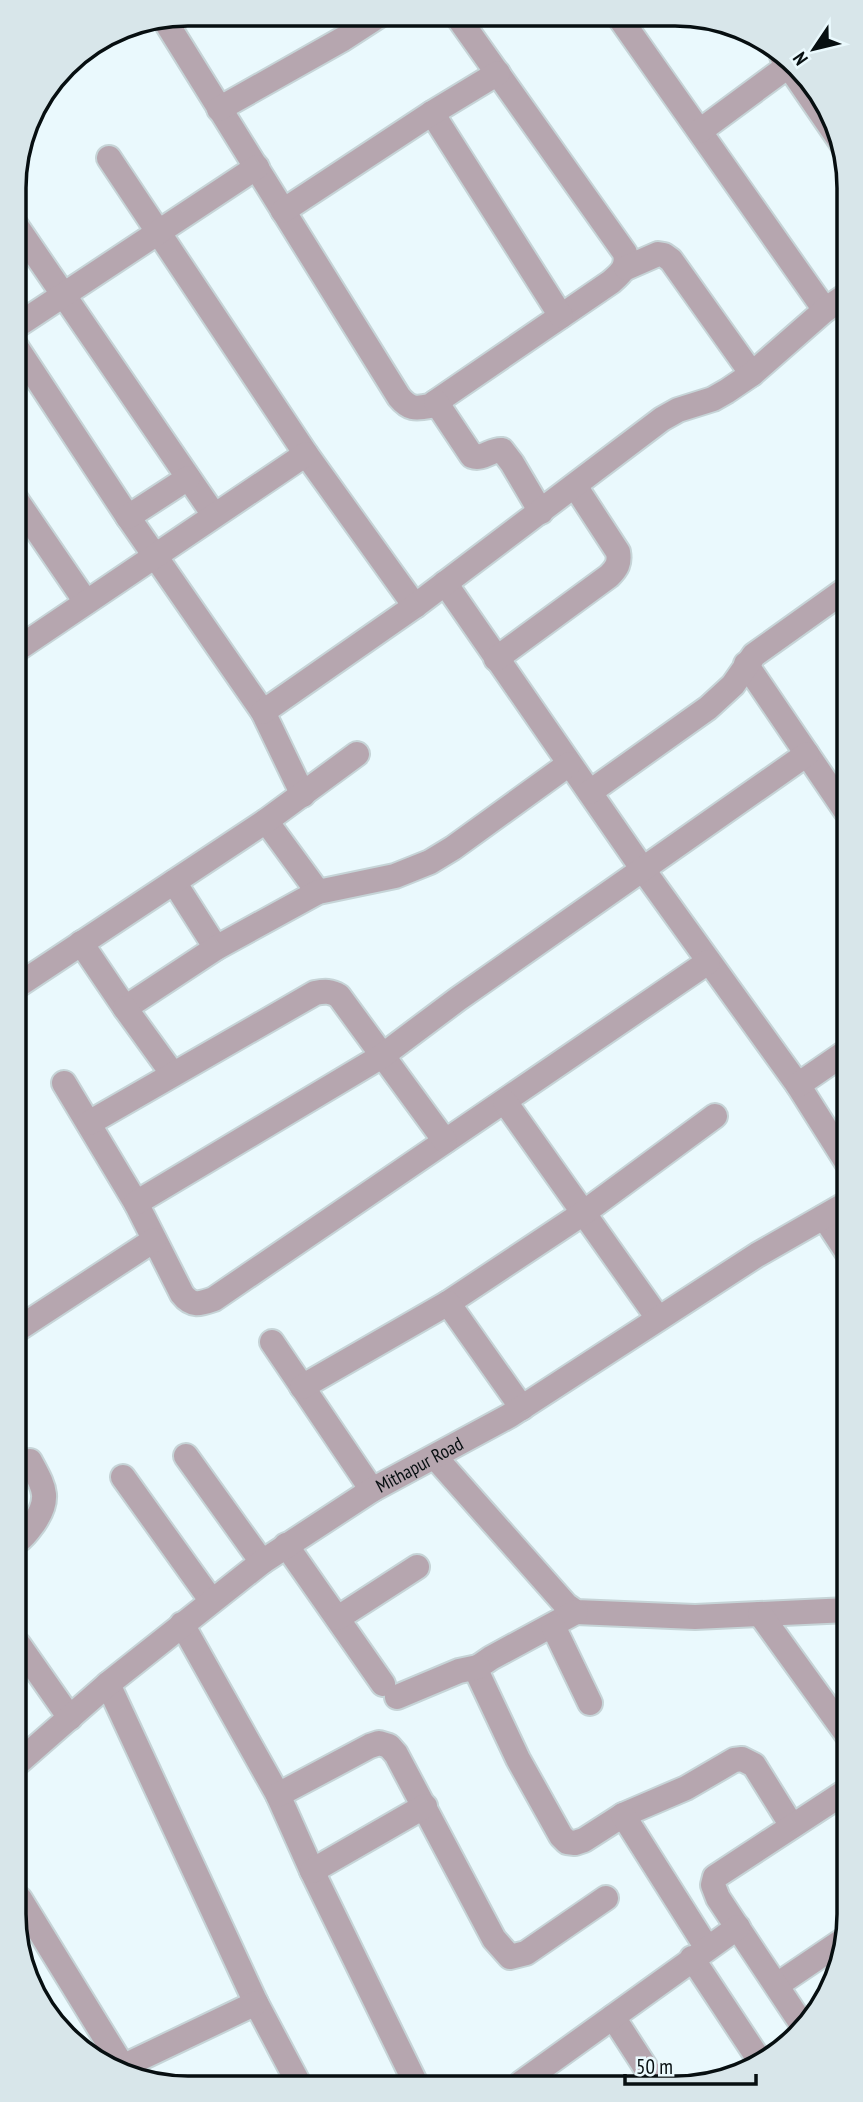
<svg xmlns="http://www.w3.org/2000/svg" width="863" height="2102" font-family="'PT Sans Narrow',sans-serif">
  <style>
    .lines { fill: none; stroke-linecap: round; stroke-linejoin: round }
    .minor-casing { stroke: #c6d4d7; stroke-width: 28 }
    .minor { stroke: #b6a6af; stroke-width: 24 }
    .labels { text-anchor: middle; stroke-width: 7; stroke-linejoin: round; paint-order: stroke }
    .street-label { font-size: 19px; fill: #070f11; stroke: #eaf9fd }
    .rim { fill: none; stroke: #070f11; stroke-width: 3.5 }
  </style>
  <rect width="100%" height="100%" fill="#eaf9fd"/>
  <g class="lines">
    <g class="minor-casing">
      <g id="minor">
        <path d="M619,17L825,310"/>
        <path d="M164,19L399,397C409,409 415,409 430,406L611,282C621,273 628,268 625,253L457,16"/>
        <path d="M782,56L843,145"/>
        <path d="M219,109L343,39L380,15"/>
        <path d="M432,113L561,316"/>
        <path d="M700,131L788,66"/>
        <path d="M109,158L306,454L415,606"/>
        <path d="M283,211L432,113L498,73"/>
        <path d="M15,224L214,515"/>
        <path d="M626,268L658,254L664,255L671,260L752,374"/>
        <path d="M15,327L257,167"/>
        <path d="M15,345L128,517L263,712L303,795"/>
        <path d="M436,402L472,456C483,460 491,449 502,450L512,463L541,512"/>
        <path d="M15,498L86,602"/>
        <path d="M128,517L188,478"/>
        <path d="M445,583L644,871L798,1085L846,1161"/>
        <path d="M16,650L306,454"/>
        <path d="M496,659L609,576C617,568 620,563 618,552L575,486"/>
        <path d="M746,664L845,810"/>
        <path d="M263,712L415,606L662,419L678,410L713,399L727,391L752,374L825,310L844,297"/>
        <path d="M590,792L708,708L733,685L754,655L845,590"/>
        <path d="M266,821L318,892"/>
        <path d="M174,882L216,948"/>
        <path d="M81,943L125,1008L216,948L318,892L395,876L430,862L453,848L569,764"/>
        <path d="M17,986L266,821L357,754"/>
        <path d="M125,1008L172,1073"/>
        <path d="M64,1083L136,1203L182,1294C192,1307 200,1304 214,1299L708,962"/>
        <path d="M798,1085L846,1052"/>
        <path d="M505,1102L658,1318"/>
        <path d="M89,1123L315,993C325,991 331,991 339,996L445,1141"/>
        <path d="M136,1203L382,1056L458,999L807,754"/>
        <path d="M824,1217L847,1252"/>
        <path d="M448,1303L582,1214L715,1116"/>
        <path d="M18,1329L154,1240"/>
        <path d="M272,1342L372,1490"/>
        <path d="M302,1387L448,1303L522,1408"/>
        <path d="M186,1456L262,1562"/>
        <path d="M435,1457L566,1605L576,1612L695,1617L848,1610"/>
        <path d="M123,1477L211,1600"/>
        <path d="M19,1540C25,1536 29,1530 34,1523C52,1497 43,1486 30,1461"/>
        <path d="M286,1545L383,1684"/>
        <path d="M576,1612L491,1658L478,1667L477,1672L518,1759L561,1836L567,1842L575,1843L584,1840L623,1815L686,1788L734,1760L742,1759L754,1765L792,1826"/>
        <path d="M760,1614L848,1736"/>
        <path d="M338,1618L417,1567"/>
        <path d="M182,1624L278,1795L312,1871L416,2084"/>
        <path d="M553,1626L590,1703"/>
        <path d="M19,1645L70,1718"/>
        <path d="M108,1684L256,2003L299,2084"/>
        <path d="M397,1697L459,1671L478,1667"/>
        <path id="s1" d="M19,1762L108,1684L262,1562L372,1490L509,1416L757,1255L846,1204"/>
        <path d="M278,1795L370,1746L379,1743L389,1746L396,1754L494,1939L510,1957L526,1953L606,1898"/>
        <path d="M623,1815L707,1948"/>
        <path d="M312,1871L425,1806"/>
        <path d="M20,1899L125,2070"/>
        <path d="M692,1958L758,2058"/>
        <path d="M777,1985L845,1939"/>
        <path d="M613,2017L655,2082"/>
        <path d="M805,2029L718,1898L713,1885L715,1877L848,1790"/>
        <path d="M120,2068L256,2003"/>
        <path d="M521,2083L738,1927"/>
      </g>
    </g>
    <use href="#minor" class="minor"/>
  </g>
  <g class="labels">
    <g class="street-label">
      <text dy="7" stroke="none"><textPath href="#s1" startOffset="500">Mithapur Road</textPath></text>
    </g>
  </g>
  <path d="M0 0H863V2102H0ZM188 26H675A162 162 0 0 1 837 188V1914A162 162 0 0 1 675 2076H188A162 162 0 0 1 26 1914V188A162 162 0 0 1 188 26Z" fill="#d8e6ea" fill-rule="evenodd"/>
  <path class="rim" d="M188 26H675A162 162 0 0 1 837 188V1914A162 162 0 0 1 675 2076H188A162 162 0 0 1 26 1914V188A162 162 0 0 1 188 26Z"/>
  <g transform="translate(814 49) rotate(235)" stroke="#eaf9fd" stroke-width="5" paint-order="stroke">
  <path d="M0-5L12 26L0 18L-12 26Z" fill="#070f11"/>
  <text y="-10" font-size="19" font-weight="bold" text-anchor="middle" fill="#070f11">N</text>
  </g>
  <path d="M625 2074v10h131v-10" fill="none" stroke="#070f11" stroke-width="3.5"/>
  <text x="636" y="2074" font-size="21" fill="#070f11" stroke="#eaf9fd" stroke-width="5" paint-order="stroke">50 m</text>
</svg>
